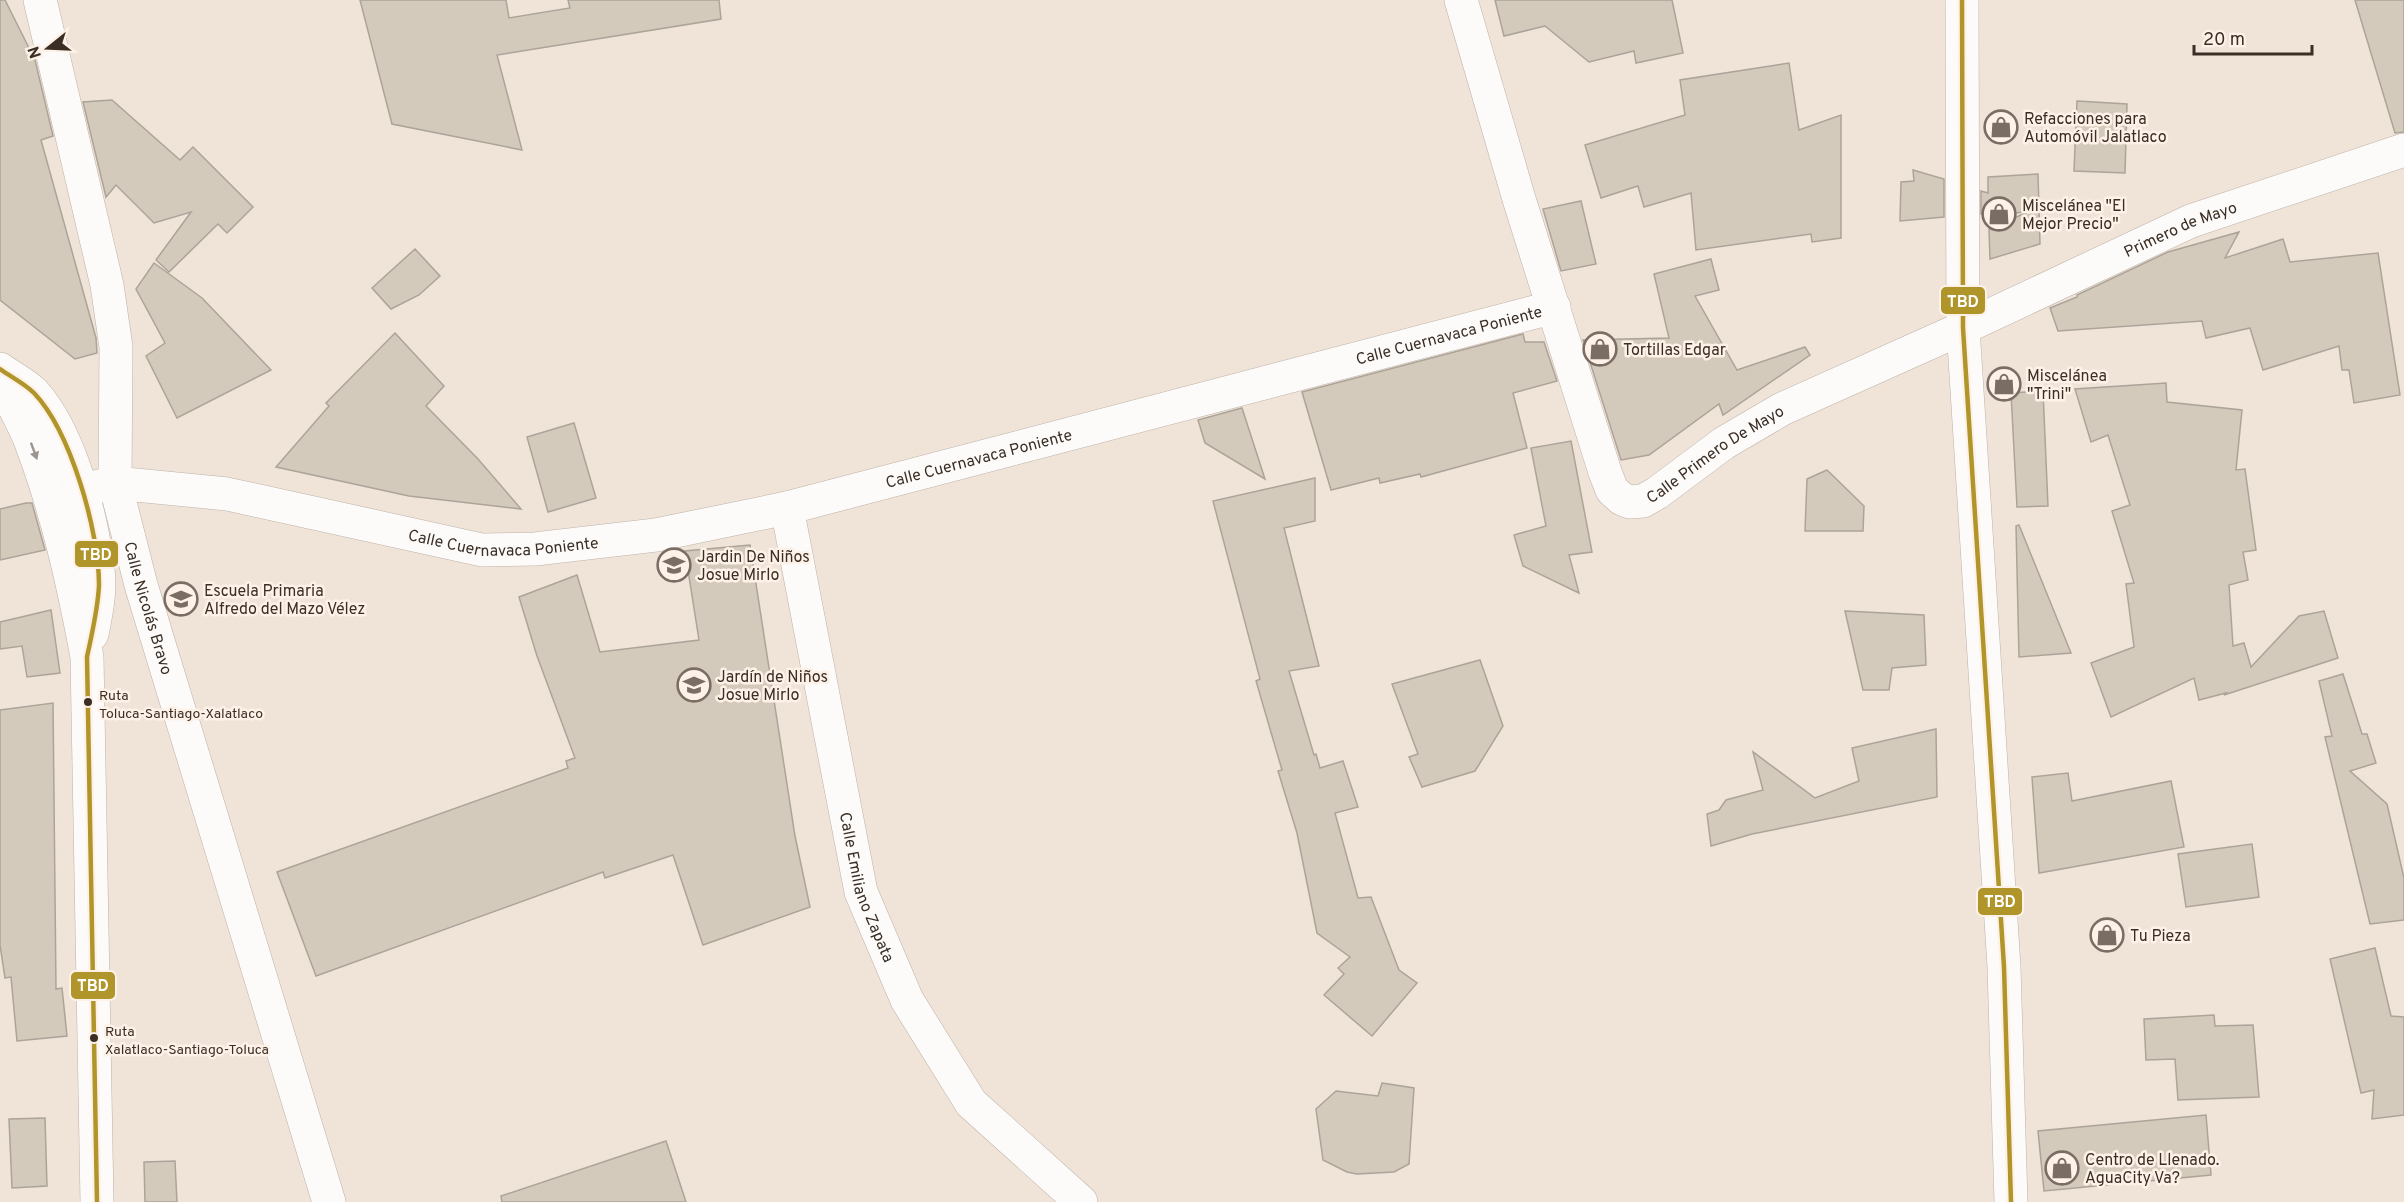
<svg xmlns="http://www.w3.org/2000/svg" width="2404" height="1202" font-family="Overpass,sans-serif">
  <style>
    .building { fill: #d4cabb; stroke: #aca499; stroke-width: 1.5 }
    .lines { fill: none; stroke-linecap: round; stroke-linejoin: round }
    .street-casing { stroke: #bdb2a9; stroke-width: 34 }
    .secondary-casing { stroke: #bdb2a9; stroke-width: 34 }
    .street { stroke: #fdfbf9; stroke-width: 33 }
    .secondary { stroke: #fdfbf9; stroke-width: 33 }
    .bus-1-casing { stroke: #fef2e8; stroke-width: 9 }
    .bus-1 { stroke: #b0952b; stroke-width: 4.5 }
    .oneway { fill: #9c948f }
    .bus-dot { fill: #3a2e25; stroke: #fef2e8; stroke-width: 2 }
    .labels { text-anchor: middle; stroke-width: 5; stroke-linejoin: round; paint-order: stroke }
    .bus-label { font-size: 14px; fill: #3a2e25; stroke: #fef2e8; text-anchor: start }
    .poi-label { font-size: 16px; fill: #3a2e25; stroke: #fef2e8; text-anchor: start }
    .street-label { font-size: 16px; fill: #3a2e25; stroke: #fef2e8 }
    .line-badge { stroke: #fef2e8; stroke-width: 2 }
    .badge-label { font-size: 16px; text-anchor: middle; font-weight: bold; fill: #fff }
  </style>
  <rect width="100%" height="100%" fill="#f0e3d8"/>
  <g class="building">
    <path d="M0,0H5L35,60L53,136L41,140L96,338L97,353L75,359L0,300Z"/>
    <path d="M360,0H506L509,18L570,8L568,0H719L721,19L497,55L522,150L392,124Z"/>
    <path d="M1495,0H1672L1683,53L1636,63L1634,51L1589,62L1545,26L1504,36Z"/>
    <path d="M2355,0H2404V132L2395,133Z"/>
    <path d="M1789,63L1799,130L1841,115V238L1812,242L1811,234L1696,250L1691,193L1644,207L1638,186L1601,198L1585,145L1685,115L1680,80Z"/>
    <path d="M112,100L180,160L193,147L253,207L227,233L218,224L169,272L156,260L191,212L154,223L116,185L106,197L83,102Z"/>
    <path d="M2077,101L2127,104L2125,173L2074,171Z"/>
    <path d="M1913,170L1944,179V217L1900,221L1901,182L1914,181Z"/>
    <path d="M2038,174L2040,244L1990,259L1989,229L2030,211L1989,217V213L1981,214V191L1988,193V177Z"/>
    <path d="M1581,201L1596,264L1561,271L1543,209Z"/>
    <path d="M2239,232L2225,258L2283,239L2290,262L2378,253L2400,395L2354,403L2349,370H2342L2339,346L2263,370L2250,328L2206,338L2202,321L2058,331L2050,308L2077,297V295L2168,252Z"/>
    <path d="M415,249L440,276L419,295L391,309L372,288Z"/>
    <path d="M1711,259L1719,290L1695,296L1737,370L1805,347L1810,355L1723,415L1719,404L1649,455L1621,460L1583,340L1669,338L1654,274Z"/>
    <path d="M154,263L202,298L271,370L177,418L146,356L165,343L136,289Z"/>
    <path d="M395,333L444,386L426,406L478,459L521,509L409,496L276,467L329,406L326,403Z"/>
    <path d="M1523,334L1525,342H1544L1557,381L1513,393L1527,448L1421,477L1420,474L1380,483L1379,478L1331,490L1302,392Z"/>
    <path d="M2166,383L2167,402L2242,410L2236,470L2245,469L2256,550L2243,552L2248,580L2229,585L2233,646L2244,643L2251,667L2299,616L2324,611L2338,658L2224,695L2226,693L2199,700L2194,678L2111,717L2091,663L2134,647L2126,584L2134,583L2112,511L2130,505L2108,435L2091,442L2075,389Z"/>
    <path d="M2043,391L2048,506L2017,507L2011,393Z"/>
    <path d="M1242,408L1265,479L1205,443L1198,420Z"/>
    <path d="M574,423L596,498L548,512L527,437Z"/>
    <path d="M1571,441L1592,552L1569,555L1579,593L1523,566L1514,535L1546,526L1531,448Z"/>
    <path d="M1827,470L1864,506L1863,531H1805L1807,479Z"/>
    <path d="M1315,478V521L1284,528L1319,666L1289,671L1314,755L1316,754L1320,768L1343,761L1358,807L1335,813L1358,898L1371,897L1399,970L1417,983L1372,1036L1324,995L1344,974L1338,968L1350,957L1317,933L1297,833L1278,771L1282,770L1256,681L1260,679L1213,501Z"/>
    <path d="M26,503H32L45,550L0,560V509Z"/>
    <path d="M2019,525L2071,653L2019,657L2016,526Z"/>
    <path d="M750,545L795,836L810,907L703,945L673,855L605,878L603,872L316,976L277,872L568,768L566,761L575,758L537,656L519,597L577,575L600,652L699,640L685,551Z"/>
    <path d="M51,610L60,673L27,677L22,646L0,649V622Z"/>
    <path d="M1845,611L1924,615L1926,665L1892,668L1889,690H1863Z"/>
    <path d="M1480,660L1503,726L1475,771L1422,787L1409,757L1418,754L1392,684Z"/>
    <path d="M2343,674L2362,734H2367L2376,763L2350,771L2387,804L2404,878V920L2370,924L2325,737L2332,736L2319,681Z"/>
    <path d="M53,703L56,989L62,988L67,1036L17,1041L11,977L5,978L0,945V710Z"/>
    <path d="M1936,729L1937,797L1752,834L1711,846L1707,814L1719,810L1726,800L1763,790L1753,752L1815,798L1859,781L1852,748Z"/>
    <path d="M2068,773L2072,801L2171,781L2184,847L2039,873L2032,777Z"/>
    <path d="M2252,844L2259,897L2186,907L2178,854Z"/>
    <path d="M2375,948L2391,1016L2404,1017V1115L2372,1119L2374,1090L2361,1093L2330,959Z"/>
    <path d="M2214,1015L2215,1026L2253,1025L2259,1097L2178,1100L2175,1059L2146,1060L2144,1019Z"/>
    <path d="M1382,1083L1414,1088L1409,1164L1394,1172L1357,1174L1347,1172L1323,1160L1316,1109L1336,1091L1378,1096Z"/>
    <path d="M2206,1115L2211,1175L2044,1191L2038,1131Z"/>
    <path d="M45,1118L47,1186L12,1188L9,1119Z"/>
    <path d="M666,1141L686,1202H502L501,1196Z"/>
    <path d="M175,1161L177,1202H145L144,1162Z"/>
  </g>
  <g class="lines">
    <g class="street-casing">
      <g id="street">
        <path id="s1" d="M40,0L107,285L116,347L115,483L141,585L329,1202"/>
        <path id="s2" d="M1461,0L1519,199L1605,472L1612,490L1622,499L1630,502L1643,501L1657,493L1724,443L1782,409L1963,328L2191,221L2404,150"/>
        <path id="s3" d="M80,490L115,483L227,494L482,550L535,549L656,535L787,508L1554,307"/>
        <path id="s4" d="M787,508L861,892L907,1000L971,1103L1081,1202"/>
      </g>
    </g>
    <g class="secondary-casing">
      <g id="secondary">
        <path d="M1962,0L1963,328L2004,967L2011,1202"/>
        <path d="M0,369C11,377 25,384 34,393C70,433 92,517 98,570C101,591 96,614 92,634"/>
        <path d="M0,378C9,399 22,419 30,440C57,511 73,582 87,657L97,1202"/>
      </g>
    </g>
    <use href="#street" class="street"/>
    <use href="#secondary" class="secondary"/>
    <g class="bus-1-casing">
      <g id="bus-1">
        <path d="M1962,0L1963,328L2004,967L2011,1202"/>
        <path d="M0,369C11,377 24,383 34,393C71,432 99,531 99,585C98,609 92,633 87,657L97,1202"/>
      </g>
    </g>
    <use href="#bus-1" class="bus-1"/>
  </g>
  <defs><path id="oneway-solid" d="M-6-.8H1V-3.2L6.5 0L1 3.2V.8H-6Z" transform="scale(1.5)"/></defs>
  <use class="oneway" href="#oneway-solid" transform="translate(34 451) rotate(70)"/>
  <defs>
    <g id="shop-ring" transform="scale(1.725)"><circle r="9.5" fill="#fef2e8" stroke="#7a6d64" stroke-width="1.5"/><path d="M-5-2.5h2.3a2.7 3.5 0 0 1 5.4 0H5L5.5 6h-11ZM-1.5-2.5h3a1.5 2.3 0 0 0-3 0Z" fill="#7a6d64"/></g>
    <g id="school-ring" transform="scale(1.725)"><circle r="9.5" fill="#fef2e8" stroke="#7a6d64" stroke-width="1.5"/><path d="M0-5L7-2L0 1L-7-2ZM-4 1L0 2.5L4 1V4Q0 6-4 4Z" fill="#7a6d64"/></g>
  </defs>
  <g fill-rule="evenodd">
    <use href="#shop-ring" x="2001" y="127"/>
    <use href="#shop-ring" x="1999" y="214"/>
    <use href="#shop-ring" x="1600" y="349"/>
    <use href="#shop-ring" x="2004" y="384"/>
    <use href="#school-ring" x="674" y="565"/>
    <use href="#school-ring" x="181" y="599"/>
    <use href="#school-ring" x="694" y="685"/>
    <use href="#shop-ring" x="2107" y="935"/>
    <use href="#shop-ring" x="2062" y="1168"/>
  </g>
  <g class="bus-dot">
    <circle cx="88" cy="702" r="5"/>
    <circle cx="94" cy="1038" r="5"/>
  </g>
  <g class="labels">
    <g class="bus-label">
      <text x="99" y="700">Ruta<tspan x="99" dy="18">Toluca-Santiago-Xalatlaco</tspan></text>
      <text x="105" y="1036">Ruta<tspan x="105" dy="18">Xalatlaco-Santiago-Toluca</tspan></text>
    </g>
    <g class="poi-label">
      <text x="2024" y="124">Refacciones para<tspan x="2024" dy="18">Automóvil Jalatlaco</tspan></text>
      <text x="2022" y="211">Miscelánea "El<tspan x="2022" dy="18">Mejor Precio"</tspan></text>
      <text x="1623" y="355">Tortillas Edgar</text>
      <text x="2027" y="381">Miscelánea<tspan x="2027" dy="18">"Trini"</tspan></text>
      <text x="697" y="562">Jardin De Niños<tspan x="697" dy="18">Josue Mirlo</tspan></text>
      <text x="204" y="596">Escuela Primaria<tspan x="204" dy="18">Alfredo del Mazo Vélez</tspan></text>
      <text x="717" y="682">Jardín de Niños<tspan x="717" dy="18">Josue Mirlo</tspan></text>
      <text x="2130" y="941">Tu Pieza</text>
      <text x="2085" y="1165">Centro de Llenado.<tspan x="2085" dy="18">AguaCity Va?</tspan></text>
    </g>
    <g class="street-label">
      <text dy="6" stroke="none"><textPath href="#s2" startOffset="1152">Primero de Mayo</textPath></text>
      <text dy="6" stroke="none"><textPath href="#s3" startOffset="1402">Calle Cuernavaca Poniente</textPath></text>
      <text dy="6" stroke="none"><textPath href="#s2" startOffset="634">Calle Primero De Mayo</textPath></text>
      <text dy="6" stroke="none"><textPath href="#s3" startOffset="916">Calle Cuernavaca Poniente</textPath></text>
      <text dy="6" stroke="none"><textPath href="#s3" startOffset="430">Calle Cuernavaca Poniente</textPath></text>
      <text dy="6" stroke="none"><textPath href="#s1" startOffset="621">Calle Nicolás Bravo</textPath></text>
      <text dy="6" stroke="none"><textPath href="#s4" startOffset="388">Calle Emiliano Zapata</textPath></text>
    </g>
  </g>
  <g class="line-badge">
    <rect x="1940" y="286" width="46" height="29" rx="6" fill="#b0952b"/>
    <rect x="74" y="540" width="45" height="28" rx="6" fill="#b0952b"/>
    <rect x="1977" y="887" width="46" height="29" rx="6" fill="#b0952b"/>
    <rect x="70" y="971" width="46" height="29" rx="6" fill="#b0952b"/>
  </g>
  <g class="badge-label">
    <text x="1963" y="307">TBD</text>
    <text x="96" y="560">TBD</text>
    <text x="2000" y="907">TBD</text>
    <text x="93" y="991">TBD</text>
  </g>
  <g transform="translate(48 48) rotate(252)" stroke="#fef2e8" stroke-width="4.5" paint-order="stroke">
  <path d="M0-4.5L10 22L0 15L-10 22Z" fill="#3a2e25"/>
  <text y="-9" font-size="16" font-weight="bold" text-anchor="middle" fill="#3a2e25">N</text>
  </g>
  <path d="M2194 45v9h118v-9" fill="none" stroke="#3a2e25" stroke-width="3"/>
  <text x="2203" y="45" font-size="18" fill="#3a2e25" stroke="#fef2e8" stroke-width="4.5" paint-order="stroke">20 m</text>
</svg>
